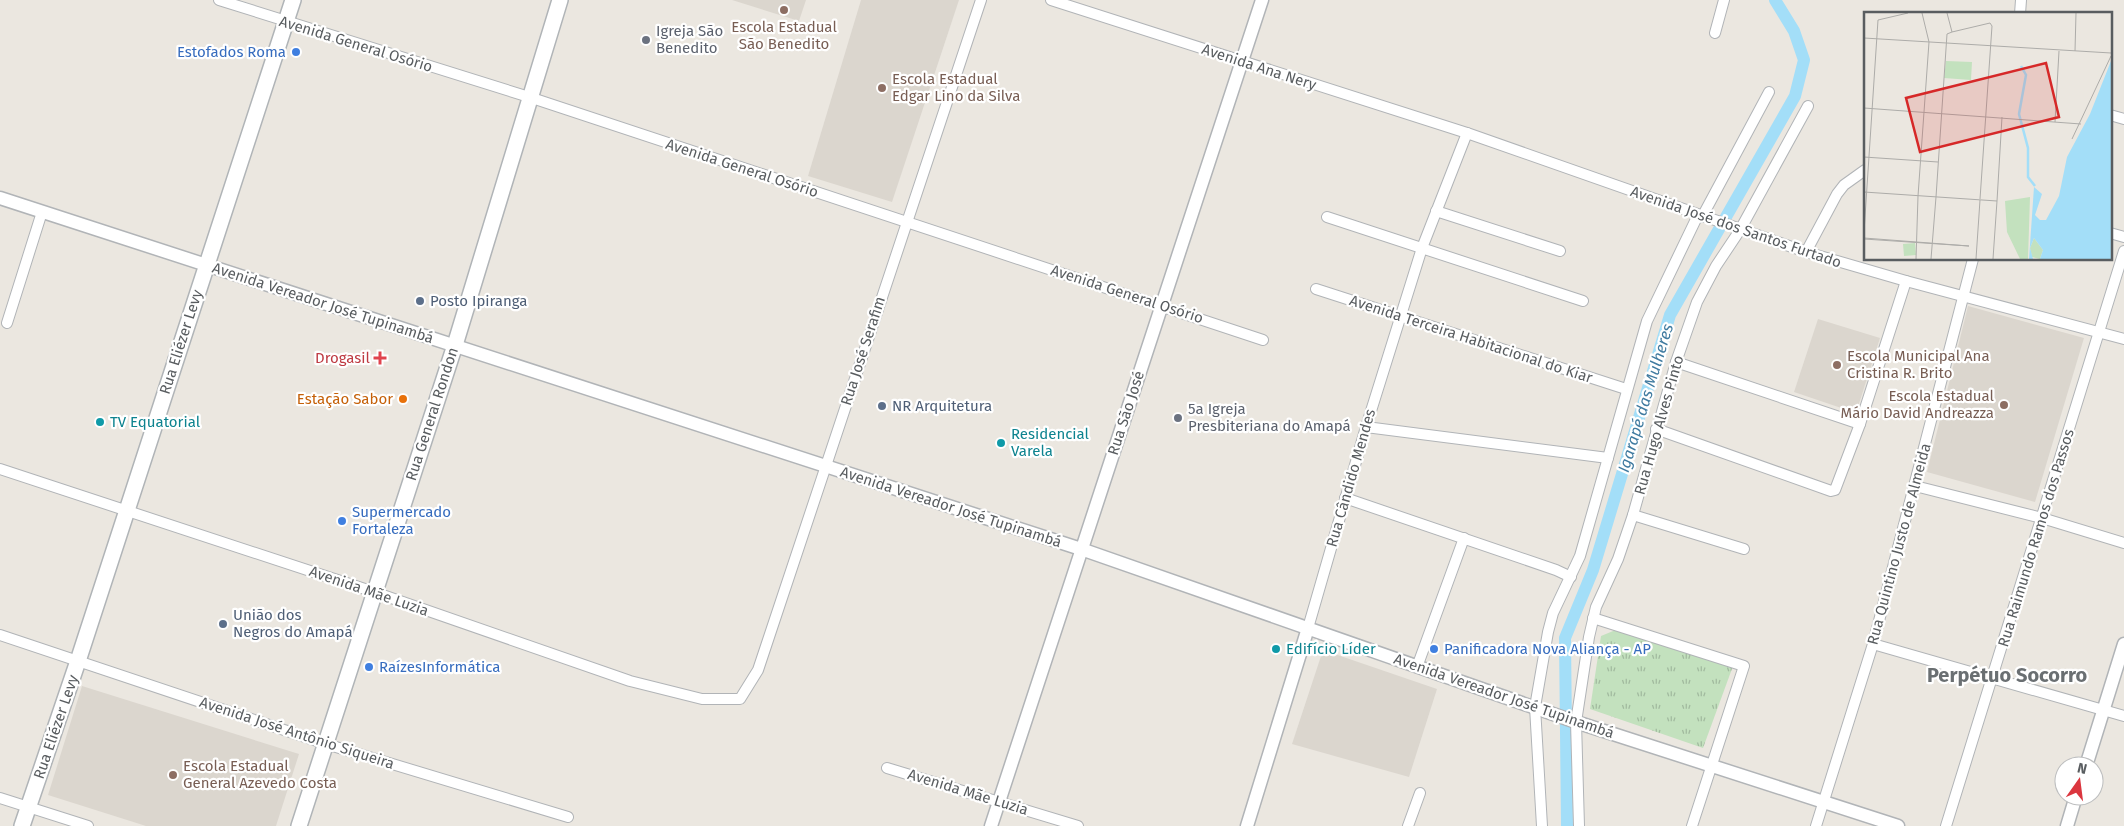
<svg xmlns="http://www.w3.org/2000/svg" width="2124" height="826" font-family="'Fira Sans',sans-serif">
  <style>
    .education { fill: #dbd6ce }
    .grass { fill: url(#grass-tufts) }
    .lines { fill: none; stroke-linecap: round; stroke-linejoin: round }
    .canal { stroke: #a3def8; stroke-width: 12 }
    .minor-casing { stroke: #b1b4b7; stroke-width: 12 }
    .tertiary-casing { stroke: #b1b4b7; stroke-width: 15 }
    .secondary-casing { stroke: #b0b4b7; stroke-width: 18 }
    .minor { stroke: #fff; stroke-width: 10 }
    .tertiary { stroke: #fff; stroke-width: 12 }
    .secondary { stroke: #fff; stroke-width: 15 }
    .education-dot { fill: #8d6e63; stroke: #fff; stroke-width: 2 }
    .worship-dot { fill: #6b7280; stroke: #fff; stroke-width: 2 }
    .shop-dot { fill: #3f7fe0; stroke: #fff; stroke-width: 2 }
    .service-dot { fill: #5c6f8a; stroke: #fff; stroke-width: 2 }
    .health-dot { fill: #e0444e; stroke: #fff; stroke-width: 2 }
    .food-dot { fill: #e8710a; stroke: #fff; stroke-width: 2 }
    .culture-dot { fill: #0f9aa8; stroke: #fff; stroke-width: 2 }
    .labels { text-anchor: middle; stroke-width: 4.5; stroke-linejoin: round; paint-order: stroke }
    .education-label { font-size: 15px; fill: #785e54; stroke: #fff; text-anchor: start }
    .worship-label { font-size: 15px; fill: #5b616d; stroke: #fff; text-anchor: start }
    .street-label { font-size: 15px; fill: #595d60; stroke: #fff }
    .shop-label { font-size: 15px; fill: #366cbe; stroke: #fff; text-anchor: start }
    .service-label { font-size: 15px; fill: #4e5e75; stroke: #fff; text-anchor: start }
    .health-label { font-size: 15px; fill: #be3a42; stroke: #fff; text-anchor: end }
    .food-label { font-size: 15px; fill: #c56008; stroke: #fff; text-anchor: end }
    .culture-label { font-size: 15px; fill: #0d838f; stroke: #fff; text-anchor: start }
    .water-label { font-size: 16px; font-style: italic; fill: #407ba0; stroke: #fff }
    .district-label { font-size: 20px; font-weight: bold; fill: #6a6f72; stroke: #fff }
    .inset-river { fill: none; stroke: #a3def8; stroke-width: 2.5 }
    .inset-road { fill: none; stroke: #adaca9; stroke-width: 1 }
    .view { fill: #d62828; fill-opacity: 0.15; stroke: #d62828; stroke-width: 2.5 }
    .inset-edge { fill: none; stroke: #595d60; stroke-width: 2.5 }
  </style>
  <defs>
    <pattern id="grass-tufts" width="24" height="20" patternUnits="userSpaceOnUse" patternTransform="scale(1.25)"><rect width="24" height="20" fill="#c3e1be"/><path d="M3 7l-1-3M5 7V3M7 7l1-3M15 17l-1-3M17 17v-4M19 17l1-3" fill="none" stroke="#a1ba9e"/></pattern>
  </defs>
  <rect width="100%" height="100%" fill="#ebe7e0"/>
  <g class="education">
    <path d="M732,0H806L799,21Z"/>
    <path d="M861,0H959L892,202L808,176Z"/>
    <path d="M1968,306L2084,338L2035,502L1927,472Z"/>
    <path d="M1818,319L1880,338L1856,413L1794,392Z"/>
    <path d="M1323,650L1437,689L1409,777L1292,744Z"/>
    <path d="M82,686L299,754L276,826H146L48,795Z"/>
  </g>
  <path class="grass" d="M1618,629L1733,666L1703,748L1590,709L1601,636Z"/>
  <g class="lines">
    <path class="canal" d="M1567,826L1565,638L1593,570L1670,315L1795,96L1804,60L1794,31L1775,0"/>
    <g class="minor-casing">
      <g id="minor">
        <path d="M219,0L529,97L1263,340"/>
        <path d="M1051,0L1467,133L1806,252L1906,281L2124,339"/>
        <path d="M2020,14L2021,0"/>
        <path d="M1715,33L1724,0"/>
        <path d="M2110,115L2124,119"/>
        <path d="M1436,211L1560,251"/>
        <path d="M1327,217L1583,301"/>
        <path d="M1702,217L1769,92"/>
        <path d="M2110,233L2124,237"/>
        <path d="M1806,252L1837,194L1844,185L1865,170"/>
        <path d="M1316,289L1626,389"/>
        <path d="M7,323L42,212"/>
        <path d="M1676,362L1860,424"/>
        <path d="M1366,427L1608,458"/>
        <path d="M1656,429L1831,491L1835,490L1860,424L1906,281"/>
        <path d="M0,469L374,592L630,681L702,699H740L758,670L766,646L981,0"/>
        <path d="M1915,486L2042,518L2124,543"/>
        <path d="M1345,498L1556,570L1571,577"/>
        <path d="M1633,515L1744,549"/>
        <path d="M1593,618L1744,666L1692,826"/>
        <path d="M1308,628L1366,427L1422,248L1467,133"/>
        <path d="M0,635L326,744L568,817"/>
        <path d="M1873,644L2124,716"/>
        <path d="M1417,667L1464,538"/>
        <path d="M887,768L1078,826"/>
        <path d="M0,798L88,826"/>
        <path d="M1408,826L1420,793"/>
        <path d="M1542,826L1535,707L1548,632L1553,613L1580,556L1647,321L1698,215"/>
        <path d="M1579,826L1576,722L1589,637L1596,607L1618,559L1633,515L1676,362L1697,302L1716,266L1740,230L1808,106"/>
        <path d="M1816,826L1873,644L1973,259"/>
        <path d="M1946,826L2124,251"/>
      </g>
    </g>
    <g class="tertiary-casing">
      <g id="tertiary">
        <path d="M0,198L1081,549L1576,722L1898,826"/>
        <path d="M2086,766L2124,644"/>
        <path d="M991,826L1262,0"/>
        <path d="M1247,826L1308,628"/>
        <path d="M2067,826L2076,796"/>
      </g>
    </g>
    <g class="secondary-casing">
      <g id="secondary">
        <path d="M22,826L78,661L293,0"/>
        <path d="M299,826L455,345L560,0"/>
      </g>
    </g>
    <use href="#minor" class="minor"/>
    <use href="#tertiary" class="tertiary"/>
    <use href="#secondary" class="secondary"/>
  </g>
  <g class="education-dot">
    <circle cx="784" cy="10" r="5"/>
    <circle cx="882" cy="88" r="5"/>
    <circle cx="1837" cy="365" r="5"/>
    <circle cx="2004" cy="405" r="5"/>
    <circle cx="173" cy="775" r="5"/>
  </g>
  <g class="worship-dot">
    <circle cx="646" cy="40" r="5"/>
    <circle cx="1178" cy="418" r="5"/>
  </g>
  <g class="shop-dot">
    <circle cx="296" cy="52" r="5"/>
    <circle cx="342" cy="521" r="5"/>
    <circle cx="1434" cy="649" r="5"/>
    <circle cx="369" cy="667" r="5"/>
  </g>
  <g class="service-dot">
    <circle cx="420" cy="301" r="5"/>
    <circle cx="882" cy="406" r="5"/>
    <circle cx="223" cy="624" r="5"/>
  </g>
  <path class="health-dot" d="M377.5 350.5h5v5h5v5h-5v5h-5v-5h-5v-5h5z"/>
  <circle class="food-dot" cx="403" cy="399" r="5"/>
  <g class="culture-dot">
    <circle cx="100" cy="422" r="5"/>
    <circle cx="1001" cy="443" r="5"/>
    <circle cx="1276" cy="649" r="5"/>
  </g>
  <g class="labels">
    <g class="education-label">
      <text x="784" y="32" text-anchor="middle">Escola Estadual<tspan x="784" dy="17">São Benedito</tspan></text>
      <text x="892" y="84">Escola Estadual<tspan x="892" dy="17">Edgar Lino da Silva</tspan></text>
      <text x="1847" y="361">Escola Municipal Ana<tspan x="1847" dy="17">Cristina R. Brito</tspan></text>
      <text x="1994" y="401" text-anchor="end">Escola Estadual<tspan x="1994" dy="17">Mário David Andreazza</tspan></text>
      <text x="183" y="771">Escola Estadual<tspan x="183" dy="17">General Azevedo Costa</tspan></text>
    </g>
    <g class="worship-label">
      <text x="656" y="36">Igreja São<tspan x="656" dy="17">Benedito</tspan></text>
      <text x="1188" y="414">5a Igreja<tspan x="1188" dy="17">Presbiteriana do Amapá</tspan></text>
    </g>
    <g class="street-label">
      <text transform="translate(356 44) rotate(17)" y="5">Avenida General Osório</text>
      <text transform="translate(1259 67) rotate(18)" y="5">Avenida Ana Nery</text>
      <text transform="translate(742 168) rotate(18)" y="5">Avenida General Osório</text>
      <text transform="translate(1736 227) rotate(19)" y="5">Avenida José dos Santos Furtado</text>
      <text transform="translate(1127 294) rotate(18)" y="5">Avenida General Osório</text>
      <text transform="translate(323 303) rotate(18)" y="5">Avenida Vereador José Tupinambá</text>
      <text transform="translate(1471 339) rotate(18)" y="5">Avenida Terceira Habitacional do Kiar</text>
      <text transform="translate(181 342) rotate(-72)" y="5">Rua Eliézer Levy</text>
      <text transform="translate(863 351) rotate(-72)" y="5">Rua José Serafim</text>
      <text transform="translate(1126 413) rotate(-72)" y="5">Rua São José</text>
      <text transform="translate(432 414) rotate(-72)" y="5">Rua General Rondon</text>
      <text transform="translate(1659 425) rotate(-74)" y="5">Rua Hugo Alves Pinto</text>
      <text transform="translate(1351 478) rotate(-74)" y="5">Rua Cândido Mendes</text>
      <text transform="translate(951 507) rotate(18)" y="5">Avenida Vereador José Tupinambá</text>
      <text transform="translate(2036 538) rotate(-73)" y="5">Rua Raimundo Ramos dos Passos</text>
      <text transform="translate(1899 544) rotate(-75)" y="5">Rua Quintino Justo de Almeida</text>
      <text transform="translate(369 591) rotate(19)" y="5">Avenida Mãe Luzia</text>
      <text transform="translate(1504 696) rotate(19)" y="5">Avenida Vereador José Tupinambá</text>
      <text transform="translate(56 727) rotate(-71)" y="5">Rua Eliézer Levy</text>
      <text transform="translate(297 733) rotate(18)" y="5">Avenida José Antônio Siqueira</text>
      <text transform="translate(968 792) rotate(17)" y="5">Avenida Mãe Luzia</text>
    </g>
    <g class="shop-label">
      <text x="286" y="57" text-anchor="end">Estofados Roma</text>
      <text x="352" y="517">Supermercado<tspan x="352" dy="17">Fortaleza</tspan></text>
      <text x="1444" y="654">Panificadora Nova Aliança - AP</text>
      <text x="379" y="672">RaízesInformática</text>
    </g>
    <g class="service-label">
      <text x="430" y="306">Posto Ipiranga</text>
      <text x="892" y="411">NR Arquitetura</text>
      <text x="233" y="620">União dos<tspan x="233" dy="17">Negros do Amapá</tspan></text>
    </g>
    <g class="health-label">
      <text x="370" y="363">Drogasil</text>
    </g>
    <g class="food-label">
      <text x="393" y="404">Estação Sabor</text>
    </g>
    <g class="culture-label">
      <text x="110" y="427">TV Equatorial</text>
      <text x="1011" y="439">Residencial<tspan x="1011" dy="17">Varela</tspan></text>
      <text x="1286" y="654">Edifício Líder</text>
    </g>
    <g class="water-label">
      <text transform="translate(1645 398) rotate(-73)" y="6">Igarapé das Mulheres</text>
    </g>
    <g class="district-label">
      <text x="2007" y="682">Perpétuo Socorro</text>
    </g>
  </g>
  <g transform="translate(1864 12)">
    <rect width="248" height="248" fill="#ebe7e0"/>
    <path d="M82,49L108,50L107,68L80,66ZM166,185L164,247H156L143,220L141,189Z" fill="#c3e1be"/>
    <path d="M170,226L179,238L176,247L168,245L166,236Z" fill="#c3e1be"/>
    <path d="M51,231L52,243L40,244L39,232Z" fill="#c3e1be"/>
    <path d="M247,49V247H176L179,238L170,226L166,236L169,247H165L170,175L178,182L171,203L176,208H182L195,184L203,145L226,102Z" fill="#a3def8"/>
    <path class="inset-river" d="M157,54L162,63L155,102L164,136V165L171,174"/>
    <path class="inset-road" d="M88,20L126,11L128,14L116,187M0,26L247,41M211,39L212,1M0,96L217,112M191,110L195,39M208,127L247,44M0,145L74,150M0,180L133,189L129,247M54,184L65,30L58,1M72,185L83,22L88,20L83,1M133,189L138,105M0,220L14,8L44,1M0,226L105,234L0,227M52,247L54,184M67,247L72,185M112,247L116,188"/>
    <path class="view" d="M182,51L195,105L56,140L42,86Z"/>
    <rect width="248" height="248" class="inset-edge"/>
  </g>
  <g transform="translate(2079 781) rotate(14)"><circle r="24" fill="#ffffff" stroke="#bdbebf"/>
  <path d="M0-4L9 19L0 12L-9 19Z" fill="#db363f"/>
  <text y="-8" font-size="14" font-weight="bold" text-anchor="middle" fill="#595d60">N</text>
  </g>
</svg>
